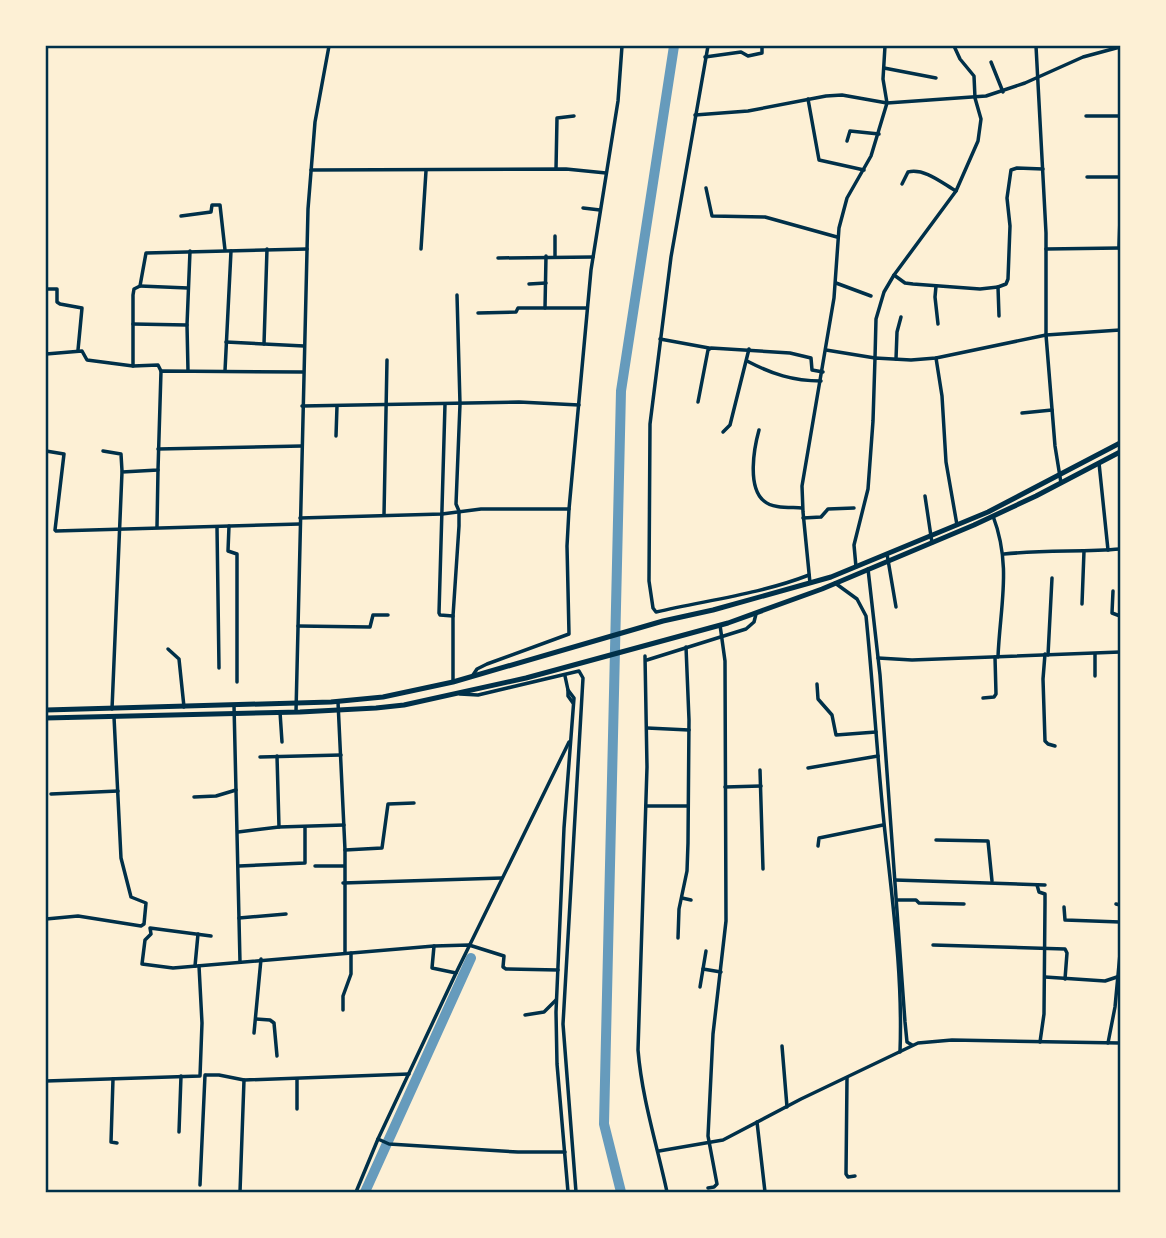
<svg xmlns="http://www.w3.org/2000/svg" width="1166" height="1238" font-family="'Varela Round',sans-serif">
  <style>
    .lines { fill: none; stroke-linecap: round; stroke-linejoin: round }
    .river { stroke: #669bbc; stroke-width: 10 }
    .minor { stroke: #003049; stroke-width: 3.5 }
    .trunk { stroke: #003049; stroke-width: 5 }
    .neatline { fill: none; stroke: #003049; stroke-width: 2.5 }
  </style>
  <rect width="100%" height="100%" fill="#fdf0d5"/>
  <g class="lines">
    <g class="river">
      <path d="M365,1192L471,958"/>
      <path d="M621,1192L604,1124L621,391L674,46"/>
    </g>
    <g class="minor">
      <path d="M708,46L671,257L650,424L649,581L653,608L656,612C708,600 760,594 809,575"/>
      <path d="M1036,46L1046,233V335L1055,446L1061,483"/>
      <path d="M705,57L741,52L748,56L762,53V46"/>
      <path d="M991,62L1003,92"/>
      <path d="M884,68L936,78"/>
      <path d="M808,99L819,160L864,170"/>
      <path d="M695,115L748,111L826,96L842,95L887,103L883,79L885,46"/>
      <path d="M1086,116H1120"/>
      <path d="M847,141L850,131L879,134"/>
      <path d="M556,169L557,118L574,116"/>
      <path d="M311,170L566,169L606,173"/>
      <path d="M1087,177H1120"/>
      <path d="M902,184L908,172C925,168 942,183 956,191"/>
      <path d="M706,188L712,216L765,217L837,237"/>
      <path d="M583,208L600,210"/>
      <path d="M181,216L211,212L212,205H220L225,250"/>
      <path d="M1120,218L1119,246L1120,252"/>
      <path d="M421,249L426,171"/>
      <path d="M1046,249L1120,248"/>
      <path d="M555,256V236"/>
      <path d="M498,258L593,257"/>
      <path d="M894,275L905,283L913,284L980,289L998,287L999,316"/>
      <path d="M836,283L871,296"/>
      <path d="M529,284L546,283"/>
      <path d="M140,286L188,288"/>
      <path d="M936,286L935,297L938,324"/>
      <path d="M998,287L1006,284L1008,279L1010,226L1007,198L1011,170L1017,168L1043,169"/>
      <path d="M46,289H57V302L60,304L82,308L78,350"/>
      <path d="M545,308L546,256"/>
      <path d="M478,313L516,312L518,308H587"/>
      <path d="M133,324L187,325"/>
      <path d="M660,339L709,348"/>
      <path d="M226,342L304,346"/>
      <path d="M264,344L267,249"/>
      <path d="M826,350L875,358L876,319L884,292L894,275L956,191L978,141L981,119L975,98L974,76L960,59L954,46"/>
      <path d="M46,354L82,351L87,360L133,366L158,365L161,371"/>
      <path d="M936,358L942,396L946,462L957,525"/>
      <path d="M896,359L897,332L901,317"/>
      <path d="M747,361C772,374 793,381 821,381"/>
      <path d="M133,366V295L134,289L140,286L146,253L307,249"/>
      <path d="M188,371L187,325L190,251"/>
      <path d="M225,371L231,251"/>
      <path d="M698,402L708,350L711,348L790,353L811,358L812,370L823,372"/>
      <path d="M445,404L439,613L440,615L453,616"/>
      <path d="M302,406L519,402L579,405"/>
      <path d="M1022,413L1052,410"/>
      <path d="M759,430C754,448 747,487 764,501C773,509 791,507 802,508"/>
      <path d="M723,432L730,425L749,349"/>
      <path d="M336,436L337,406"/>
      <path d="M158,449L302,446"/>
      <path d="M46,451L64,454L55,530L56,531L300,524"/>
      <path d="M103,451L121,454L122,471"/>
      <path d="M1099,463L1108,550"/>
      <path d="M925,496L932,543"/>
      <path d="M384,515L387,360"/>
      <path d="M993,516C1012,566 1000,606 998,657"/>
      <path d="M300,518L442,514L481,509H569"/>
      <path d="M803,518L821,517L828,509L854,508"/>
      <path d="M229,526L228,551L237,554V682"/>
      <path d="M157,527L158,470"/>
      <path d="M217,527L219,668"/>
      <path d="M887,554L896,607"/>
      <path d="M1004,554C1044,550 1081,552 1120,549"/>
      <path d="M856,567L854,545L868,489L873,421L875,358L911,360L936,358L1046,335L1120,330"/>
      <path d="M868,569L880,675L905,1022L907,1042L912,1045"/>
      <path d="M810,583L803,512L802,486L834,298L839,228L847,198L871,156L887,103L986,96L1025,83L1083,57L1120,47"/>
      <path d="M835,583L857,599L866,616C873,685 877,754 884,823C892,899 903,975 900,1052"/>
      <path d="M1113,591L1112,613L1120,616"/>
      <path d="M1082,604L1084,551"/>
      <path d="M298,626L370,627L373,615H388"/>
      <path d="M168,649L179,659L184,707"/>
      <path d="M1045,654L1043,679L1045,741L1048,744L1055,746"/>
      <path d="M1048,655L1052,578"/>
      <path d="M645,656L647,767L638,1050C642,1099 657,1145 667,1192"/>
      <path d="M878,658L912,660L1120,652"/>
      <path d="M647,660L746,629L754,622L756,614"/>
      <path d="M473,675L477,669L487,664L569,634L567,546L569,509L591,270L618,101L622,46"/>
      <path d="M565,676L568,690L574,698L564,828L556,1012L557,1064L568,1192"/>
      <path d="M1095,676V654"/>
      <path d="M453,682V616L459,526V511L456,504L460,404L457,295"/>
      <path d="M817,684L818,699L832,715L836,735L876,732"/>
      <path d="M568,690V696L573,703"/>
      <path d="M460,694L478,695L579,671L583,678L563,1024L576,1192"/>
      <path d="M983,698L994,697L996,694L995,657"/>
      <path d="M338,702L345,850V953"/>
      <path d="M234,705L240,962"/>
      <path d="M112,709L122,472L158,470L161,371L303,372"/>
      <path d="M280,712L282,742"/>
      <path d="M296,712L308,209L315,122L329,46"/>
      <path d="M647,728L689,730"/>
      <path d="M277,756L279,827"/>
      <path d="M260,757L341,755"/>
      <path d="M808,768L878,756"/>
      <path d="M760,770L763,869"/>
      <path d="M725,787L761,786"/>
      <path d="M51,794L118,791"/>
      <path d="M194,797L216,796L236,790"/>
      <path d="M646,806H688"/>
      <path d="M238,832L279,827L344,825"/>
      <path d="M936,840L988,841L992,881"/>
      <path d="M818,846L819,838L883,825"/>
      <path d="M345,850L382,848L388,804L414,803"/>
      <path d="M239,866L305,863V828"/>
      <path d="M315,866H344"/>
      <path d="M895,880L1045,885"/>
      <path d="M343,883L502,878"/>
      <path d="M1037,885L1039,892L1045,894V903L1044,1014L1040,1042"/>
      <path d="M682,898L691,900"/>
      <path d="M897,900H916L919,903L964,904"/>
      <path d="M1116,904L1120,905"/>
      <path d="M1064,907L1065,920L1120,922"/>
      <path d="M239,918L286,914"/>
      <path d="M46,919L78,916L141,926L144,924L146,903L131,897L121,858L114,717"/>
      <path d="M211,936L150,928L151,934L145,940L142,964L173,968L434,946L469,945L504,956L503,967L506,969L558,970"/>
      <path d="M678,938L679,909L687,871L688,843L689,720L686,647"/>
      <path d="M933,945L1065,949L1067,953L1065,979"/>
      <path d="M434,946L432,968L456,973"/>
      <path d="M195,966L198,934"/>
      <path d="M703,969L721,972"/>
      <path d="M1045,977L1105,981L1120,976"/>
      <path d="M700,987L706,951"/>
      <path d="M343,1010V996L351,974V953"/>
      <path d="M525,1015L544,1012L556,1000"/>
      <path d="M256,1019L270,1020L274,1023L277,1056"/>
      <path d="M254,1033L261,959"/>
      <path d="M1108,1043L1115,1007L1120,954"/>
      <path d="M782,1046L787,1107"/>
      <path d="M206,1075H219L244,1080L240,1192"/>
      <path d="M847,1078L846,1174L848,1177L855,1176"/>
      <path d="M113,1079L111,1142L117,1143"/>
      <path d="M244,1080L409,1074"/>
      <path d="M46,1081L200,1076L202,1023L199,966"/>
      <path d="M297,1109V1079"/>
      <path d="M757,1122L765,1192"/>
      <path d="M179,1132L181,1076"/>
      <path d="M378,1139L389,1144L518,1152H565"/>
      <path d="M659,1151L723,1140L801,1099L918,1043L952,1040L1120,1043"/>
      <path d="M200,1185L205,1075"/>
      <path d="M708,1188L714,1187L717,1184L708,1136L713,1034L726,921L725,661L720,625"/>
      <path d="M356,1192L378,1139L456,973L569,742"/>
    </g>
    <g class="trunk">
      <path d="M46,710L331,702L383,697L453,682L663,621L713,610L831,577L988,512L1120,443"/>
      <path d="M46,718L300,712L376,708L404,705L526,678L728,623L822,589L974,525L1036,496L1120,452"/>
    </g>
  </g>
  <rect width="1166" height="1238" fill="none" stroke="#fdf0d5" stroke-width="94"/>
  <rect x="47" y="47" width="1072" height="1144" class="neatline"/>
</svg>
